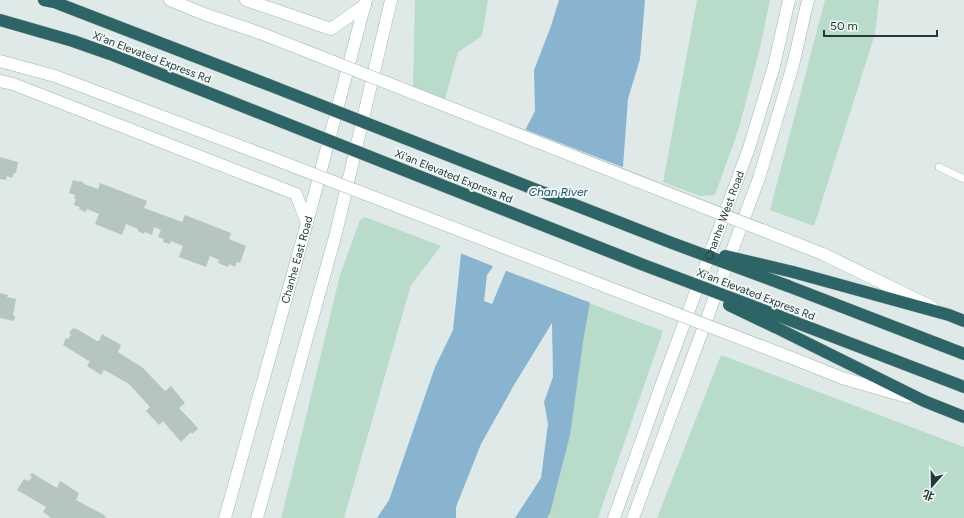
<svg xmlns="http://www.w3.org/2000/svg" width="964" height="518" font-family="Figtree,'Noto Sans SC',sans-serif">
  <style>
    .green { fill: #b8dbca }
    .water { fill: #88b4cf; fill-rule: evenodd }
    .pier { fill: #dfeae8 }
    .building { fill: #b5c5c1 }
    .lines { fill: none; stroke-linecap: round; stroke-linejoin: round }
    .lane-casing { stroke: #a2b2b0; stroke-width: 8 }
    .secondary-casing { stroke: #9fb6b2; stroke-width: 13 }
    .highway-casing { stroke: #bcc4c4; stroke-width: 13 }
    .lane { stroke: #fff; stroke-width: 7 }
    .secondary { stroke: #fff; stroke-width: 12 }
    .highway { stroke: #2d6465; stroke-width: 12 }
    .secondary-bridge-casing { stroke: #9fb6b2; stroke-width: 13; stroke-linecap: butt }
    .highway-bridge-casing { stroke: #bcc4c4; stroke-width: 13; stroke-linecap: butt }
    .secondary-bridge { stroke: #fff; stroke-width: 12 }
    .highway-bridge { stroke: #2d6465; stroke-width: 12 }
    .labels { text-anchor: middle; stroke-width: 4; stroke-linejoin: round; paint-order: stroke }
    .street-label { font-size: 11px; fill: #213a39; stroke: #f0f7f5 }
    .water-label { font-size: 12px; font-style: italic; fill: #1d5274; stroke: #f0f7f5 }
  </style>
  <rect width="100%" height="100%" fill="#dfeae8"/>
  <g class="green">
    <path d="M415,0H488L482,36L458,52L445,99L413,87Z"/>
    <path d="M697,0H770L760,48L739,128L715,195L700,196L663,182Z"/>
    <path d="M825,0H879L875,34L814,226L770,210Z"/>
    <path d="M365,217L441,246L411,285L344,518H281L296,458L340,275L360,220Z"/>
    <path d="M589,303L663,331L598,518H547L550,513L583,342Z"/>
    <path d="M721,355L964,447V518H657Z"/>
  </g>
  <path class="water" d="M559,0H645L640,59L628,99L623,167L619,196L595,273L583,342L570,435L550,513L547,518H515L541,478L548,424L544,402L553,377L552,323L514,385L481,444L456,507V518H377L389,500L435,367L453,330L461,254L535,111L534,70L551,26ZM514,238L519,240L492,304L484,301L487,275Z"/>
  <path class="pier" d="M524,129L625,168L621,196L612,231L602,266L597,274L591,303L504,270L517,241L515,240L495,267L460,253L476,210L495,176Z"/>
  <g class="building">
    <path d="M0,157L18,162L16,173H14L12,178L7,176L6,180L0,179Z"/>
    <path d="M73,180L79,182L80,181L84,183V184L98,189L100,183L147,201L144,208L182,222L185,215L231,233L229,239L246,246L240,263L237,262L235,267L229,264L228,267L218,263L219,260L210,256L206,267L179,257L183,246L171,241L170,244L163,242L164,239L158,237L161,230L154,227L152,235L145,232L144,234L138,231V229L126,224L122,235L95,224L99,214L87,209L86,212L79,209L80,207L74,205L76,199L74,198L75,195L69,193Z"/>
    <path d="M0,293L8,295L7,297L16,299L13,315L15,316L14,321L0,318Z"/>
    <path d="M73,328L74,329L75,328L97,341H99L102,334L121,345L118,352L143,368L165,391L171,386L185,403L179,408L196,426L198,429L192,434L191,432L181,442L163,421L159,425L146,411L150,407L129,384L106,371L104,370L101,375L87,366L90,361H89L63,345L66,338L68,339L71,335L69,333Z"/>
    <path d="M32,473L57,488L60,481L79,493L76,500L104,515L106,518H49L50,517L43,512L46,507L17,490L24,479L29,481L32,477L30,475Z"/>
  </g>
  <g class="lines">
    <g class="lane-casing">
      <path id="lane" d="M939,167L964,179"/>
    </g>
    <g class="secondary-casing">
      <g id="secondary">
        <path d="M170,0L204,14L260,33"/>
        <path d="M246,0L331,29L365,5"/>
        <path d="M0,61L55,76L269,157"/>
        <path d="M0,81L13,84L296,194L307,223"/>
        <path d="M823,254L932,307"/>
        <path d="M797,360L842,378L908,397"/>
        <path id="s1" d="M225,518L307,223L366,0"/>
        <path d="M257,518L336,233L391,0"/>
        <path id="s2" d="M614,518L662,383L749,148L774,66L789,0"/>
        <path d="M633,518L759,178L793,65L808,0"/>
      </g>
    </g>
    <g class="highway-casing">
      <g id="highway">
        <path d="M44,0L54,2L269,85"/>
        <path d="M0,20L73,41L110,54L257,112"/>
        <path d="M793,272L949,315L964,321"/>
        <path d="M788,286L964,354"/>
        <path d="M779,316L964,387"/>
        <path d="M775,327L924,401L964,417"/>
      </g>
    </g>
    <use href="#lane" class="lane"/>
    <use href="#secondary" class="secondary"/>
    <use href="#highway" class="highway"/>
    <g class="secondary-bridge-casing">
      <g id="secondary-bridge">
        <path d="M260,33L823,254"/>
        <path d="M269,157L797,360"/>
      </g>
    </g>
    <g class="highway-bridge-casing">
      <g id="highway-bridge">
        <path d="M269,85L672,243L788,286"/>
        <path d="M257,112L641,264L779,316"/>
        <path d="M725,256L793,272"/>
        <path d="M729,305L775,327"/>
      </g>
    </g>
    <use href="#secondary-bridge" class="secondary-bridge"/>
    <use href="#highway-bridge" class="highway-bridge"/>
  </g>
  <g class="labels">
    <g class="street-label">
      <text transform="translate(152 57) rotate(21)" y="4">Xi'an Elevated Express Rd</text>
      <text transform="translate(454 176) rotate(22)" y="4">Xi'an Elevated Express Rd</text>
      <text dy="4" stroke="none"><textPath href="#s2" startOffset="322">Chanhe West Road</textPath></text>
      <text dy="4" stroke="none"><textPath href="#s1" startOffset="268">Chanhe East Road</textPath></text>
      <text transform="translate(756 294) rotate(21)" y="4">Xi'an Elevated Express Rd</text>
    </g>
    <g class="water-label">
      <text x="558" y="196">Chan River</text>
    </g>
  </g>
  <g transform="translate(932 486) rotate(200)" stroke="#f0f7f5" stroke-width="3" paint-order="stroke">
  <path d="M0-3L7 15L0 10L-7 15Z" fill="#213a39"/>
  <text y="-6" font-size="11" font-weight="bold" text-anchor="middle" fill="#213a39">北</text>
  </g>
  <path d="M824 30v6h113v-6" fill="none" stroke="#213a39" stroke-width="2"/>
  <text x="830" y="30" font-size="12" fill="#213a39" stroke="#f0f7f5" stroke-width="3" paint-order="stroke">50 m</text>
</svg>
